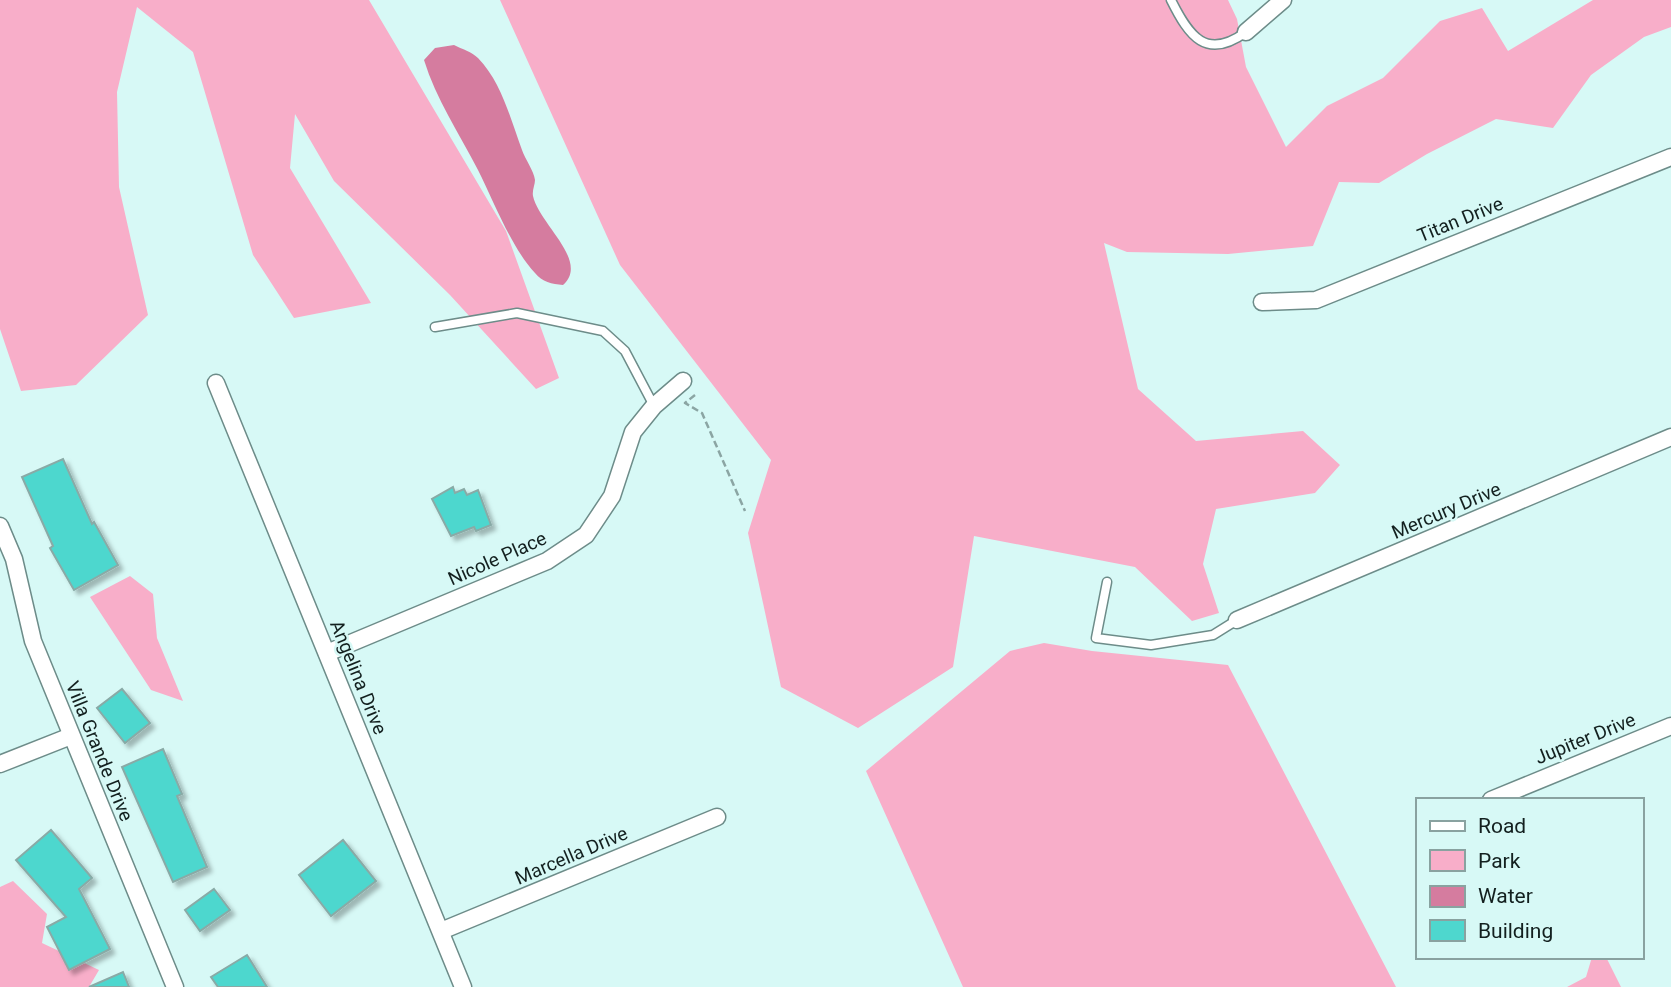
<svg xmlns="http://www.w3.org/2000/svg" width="1671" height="987" font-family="Roboto,sans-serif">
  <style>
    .green { fill: #f8aec9 }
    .water { fill: #d57c9f }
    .building { fill: #4ed7ce; stroke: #89aaa6; stroke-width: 2; filter: url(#shadow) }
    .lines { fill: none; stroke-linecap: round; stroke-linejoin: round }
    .service-casing { stroke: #6d8c89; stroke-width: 11 }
    .minor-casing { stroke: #6d8c89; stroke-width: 19 }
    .path { stroke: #8ba5a3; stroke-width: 2.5; stroke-dasharray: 7 3.5; stroke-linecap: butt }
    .service { stroke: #fff; stroke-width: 8 }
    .minor { stroke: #fff; stroke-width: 16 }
    .labels { text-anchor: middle; stroke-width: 5; stroke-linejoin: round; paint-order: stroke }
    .street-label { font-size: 19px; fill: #13201f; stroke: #d7f9f6 }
  </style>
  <defs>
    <filter id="shadow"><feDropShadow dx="4.5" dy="4.5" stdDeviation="2" flood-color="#0004"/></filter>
  </defs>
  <rect width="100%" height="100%" fill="#d7f9f6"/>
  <g class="green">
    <path d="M0,0H369L506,231L559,378L536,389L450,295L334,181L295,114L290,168L371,303L294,318L253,255L193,52L137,7L117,92L119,187L148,315L76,385L21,391L0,329Z"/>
    <path d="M500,0H1228L1237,19L1246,67L1286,147L1327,106L1383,78L1440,21L1482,8L1508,51L1593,0H1671V27L1644,37L1591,75L1553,128L1496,119L1427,154L1379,183L1339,182L1313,246L1228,254L1127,252L1104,243L1138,389L1196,441L1303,431L1340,465L1315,493L1216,509L1203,564L1219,613L1192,621L1135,567L974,536L953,667L858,728L781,687L748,533L771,460L620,265Z"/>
    <path d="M130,576L153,594L157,638L183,701L151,690L90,597Z"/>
    <path d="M1044,643L1092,651L1228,665L1396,987H963L866,771L1010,651Z"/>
    <path d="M13,881L47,914L42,943L99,970L89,987H0V887Z"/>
    <path d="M1592,957H1606L1621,987H1567L1586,977Z"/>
  </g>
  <path class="water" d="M454,45C462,49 472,52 478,58C502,83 510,118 522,150C525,159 534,171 535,180C535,185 532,190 533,196C539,224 590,261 563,285C552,284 542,282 535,273C511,247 494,202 478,170C459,133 436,99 424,60L435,48Z"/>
  <g class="building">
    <path d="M63,459L92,524L94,522L118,565L74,590L50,548L53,546L22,477Z"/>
    <path d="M453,487L455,493L464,489L467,495L478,490L491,525L476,531L474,527L451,536L432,499Z"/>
    <path d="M122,689L150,723L125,743L97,708Z"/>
    <path d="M163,749L182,794L177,796L207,867L173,882L122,767Z"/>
    <path d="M51,830L92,878L79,889L110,949L69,970L47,927L66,917L16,860Z"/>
    <path d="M343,840L376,881L331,916L299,875Z"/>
    <path d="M214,889L230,910L200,931L185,910Z"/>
    <path d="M247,955L267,987H218L211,977Z"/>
    <path d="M123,972L129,987H89Z"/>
  </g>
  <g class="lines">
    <g class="service-casing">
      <g id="service">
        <path d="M1171,0C1189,36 1206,61 1246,32"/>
        <path d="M435,327L517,313L603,331L625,351L654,406"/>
        <path d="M1107,582L1096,638L1151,645L1213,635L1237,620"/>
      </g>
    </g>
    <g class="minor-casing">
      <g id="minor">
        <path d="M1246,32L1283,0"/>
        <path d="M1262,302L1316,300L1671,157"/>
        <path d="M216,383L463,987"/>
        <path d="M0,526L14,559L33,641L175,987"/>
        <path d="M1237,620L1671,437"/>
        <path d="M327,653L547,561L586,535L612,496L633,432L654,406L683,381"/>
        <path d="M0,764L71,736"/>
        <path d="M1491,800L1671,726"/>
        <path d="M441,931L717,817"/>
      </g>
    </g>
    <path class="path" d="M695,395L685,403L702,413L745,511"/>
    <use href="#service" class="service"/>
    <use href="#minor" class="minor"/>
  </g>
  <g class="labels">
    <g class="street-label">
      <text transform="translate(1460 219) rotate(-22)" y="7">Titan Drive</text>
      <text transform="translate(1446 510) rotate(-23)" y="7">Mercury Drive</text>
      <text transform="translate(497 558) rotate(-24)" y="7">Nicole Place</text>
      <text transform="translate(359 677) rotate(68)" y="7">Angelina Drive</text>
      <text transform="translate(1585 738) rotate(-22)" y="7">Jupiter Drive</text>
      <text transform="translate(100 751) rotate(68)" y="7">Villa Grande Drive</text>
      <text transform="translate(571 855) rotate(-23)" y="7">Marcella Drive</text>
    </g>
  </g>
  <rect x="1416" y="798" width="228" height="161" fill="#d7f9f6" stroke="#89a2a0" stroke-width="2"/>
  <rect x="1430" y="821" width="35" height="10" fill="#ffffff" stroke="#89a2a0" stroke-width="2"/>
  <text x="1478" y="833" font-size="21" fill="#13201f">Road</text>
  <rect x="1430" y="850" width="35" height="21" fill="#f8aec9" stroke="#89a2a0" stroke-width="2"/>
  <text x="1478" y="868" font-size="21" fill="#13201f">Park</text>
  <rect x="1430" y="886" width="35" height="21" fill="#d57c9f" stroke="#89a2a0" stroke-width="2"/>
  <text x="1478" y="903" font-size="21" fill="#13201f">Water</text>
  <rect x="1430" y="920" width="35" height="21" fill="#4ed7ce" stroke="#89a2a0" stroke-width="2"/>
  <text x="1478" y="938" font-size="21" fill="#13201f">Building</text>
</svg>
